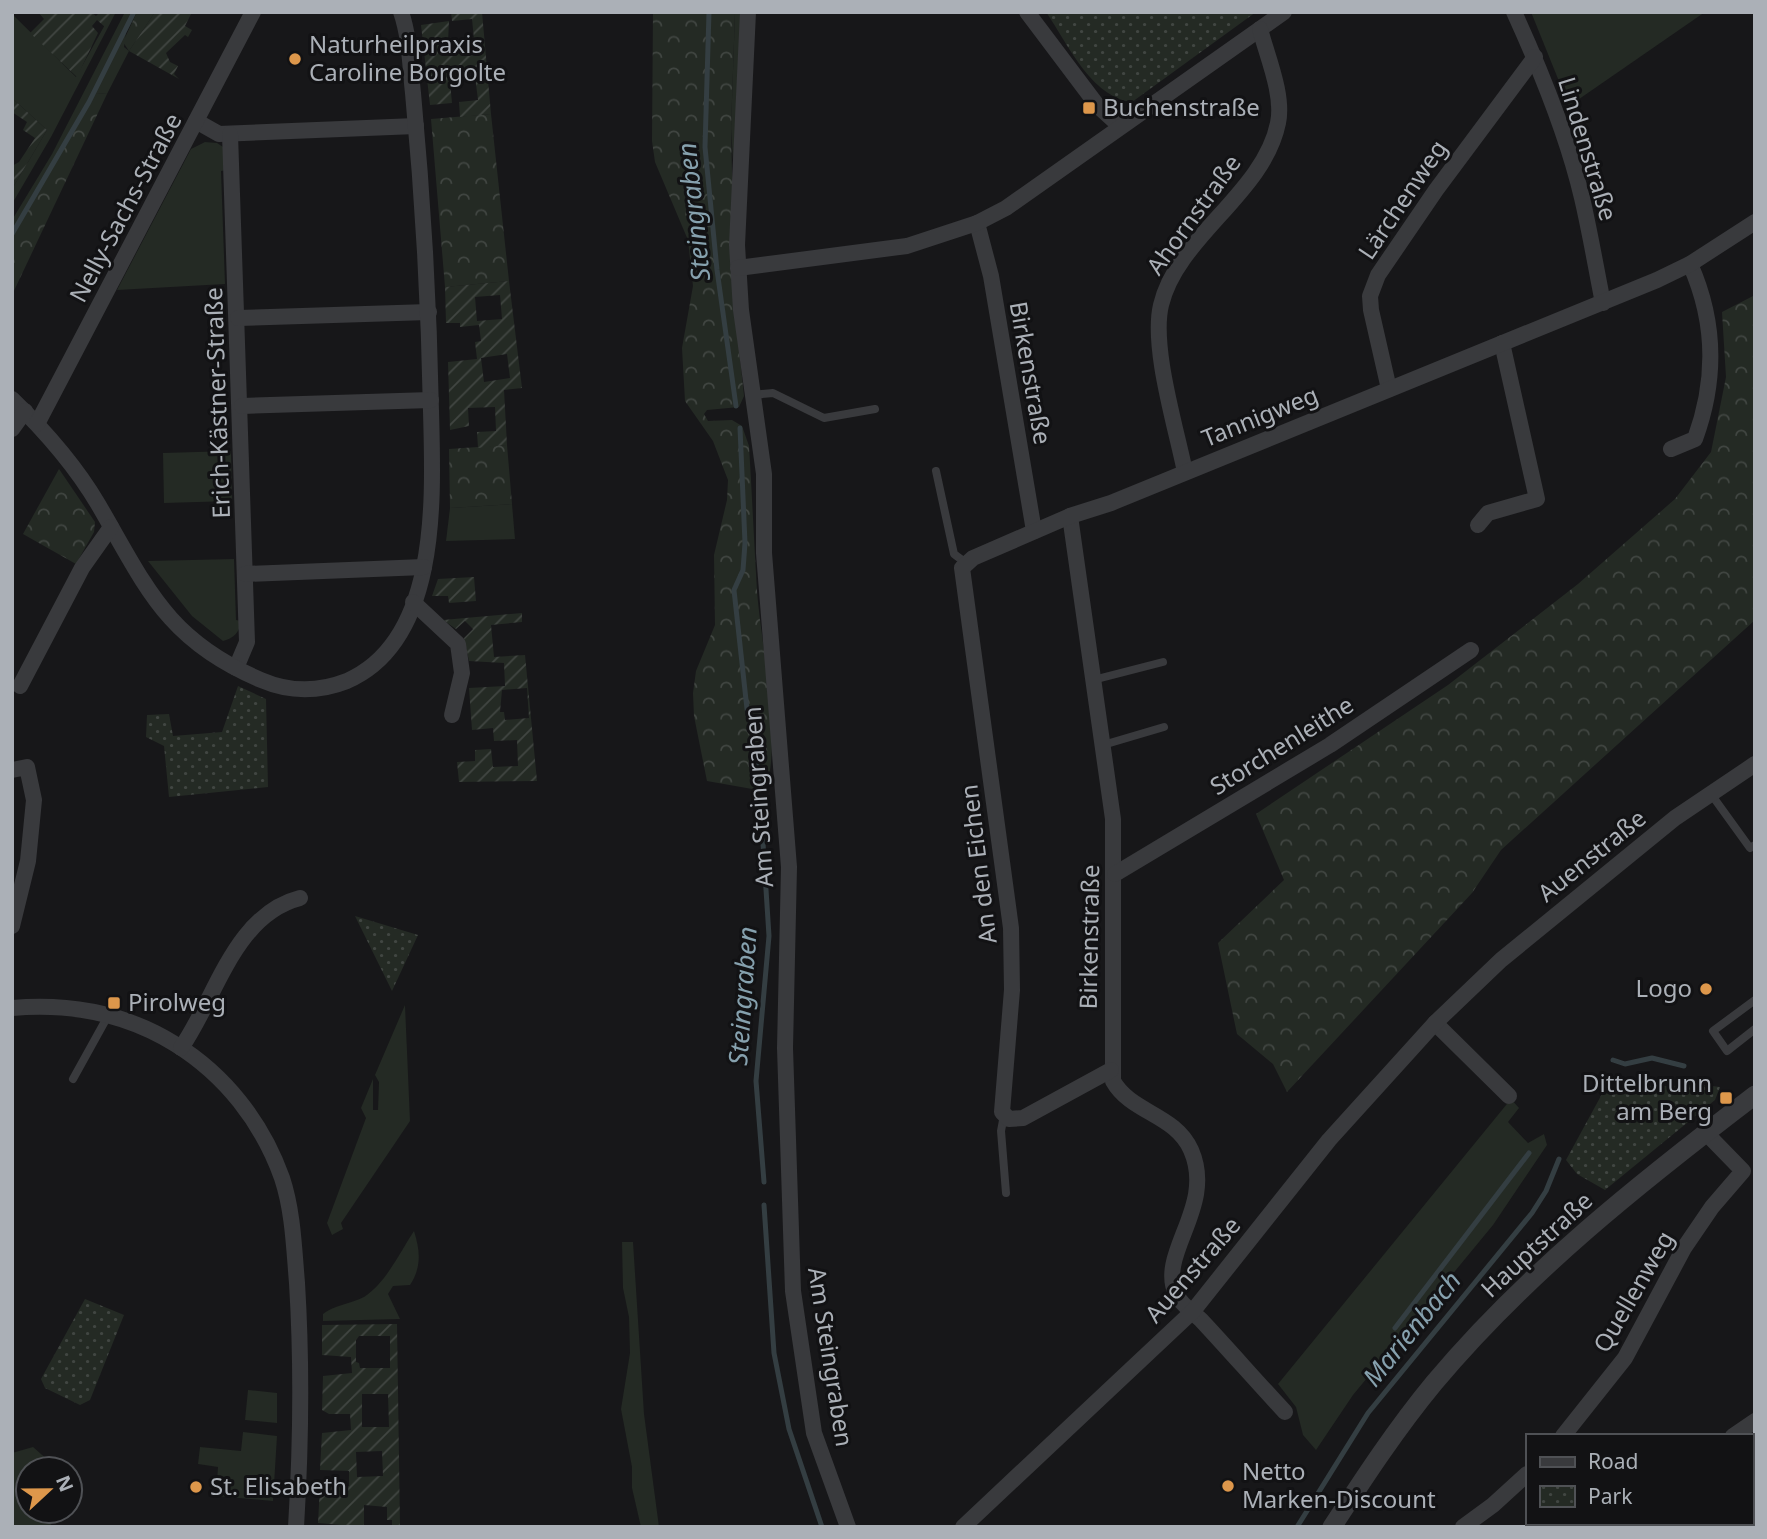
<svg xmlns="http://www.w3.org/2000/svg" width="1767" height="1539" font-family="'Noto Sans',sans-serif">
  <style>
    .grass { fill: #242a24 }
    .forest { fill: url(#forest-crowns) }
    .park { fill: url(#park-dots) }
    .garden { fill: url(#garden-furrows); fill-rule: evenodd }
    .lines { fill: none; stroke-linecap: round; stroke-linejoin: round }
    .stream { stroke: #343e42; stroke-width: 5 }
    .service { stroke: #393a3d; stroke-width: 8 }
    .minor { stroke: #393a3d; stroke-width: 16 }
    .tertiary { stroke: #393a3d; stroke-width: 19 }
    .poi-dot { fill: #dd974b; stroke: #121214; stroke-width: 2.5 }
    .labels { text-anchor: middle; stroke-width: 6; stroke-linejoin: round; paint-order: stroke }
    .poi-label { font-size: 24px; fill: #abb0b7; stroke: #121214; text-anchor: start }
    .street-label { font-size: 24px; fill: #abb0b7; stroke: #121214 }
    .water-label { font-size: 26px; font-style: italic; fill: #86a1ae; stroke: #121214 }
  </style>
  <defs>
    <pattern id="forest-crowns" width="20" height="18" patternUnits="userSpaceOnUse" patternTransform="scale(1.75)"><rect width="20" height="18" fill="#242a24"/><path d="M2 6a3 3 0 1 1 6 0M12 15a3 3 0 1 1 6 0" fill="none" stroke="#414642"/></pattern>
    <pattern id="park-dots" width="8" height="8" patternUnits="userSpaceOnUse" patternTransform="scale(1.75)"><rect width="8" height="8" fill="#242a24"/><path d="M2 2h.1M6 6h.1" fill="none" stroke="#414642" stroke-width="1.8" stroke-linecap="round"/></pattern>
    <pattern id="garden-furrows" width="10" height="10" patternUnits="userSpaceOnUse" patternTransform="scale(1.75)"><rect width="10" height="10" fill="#242a24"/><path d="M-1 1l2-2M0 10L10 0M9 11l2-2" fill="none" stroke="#414642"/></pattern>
  </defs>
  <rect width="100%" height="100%" fill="#171719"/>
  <g class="grass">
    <path d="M112,12H116L51,137L12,204V189L47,130L12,98V14L76,77Z"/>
    <path d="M125,12H137L126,33L124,47L129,51L107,94L95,93L12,236V220L52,154Z"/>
    <path d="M735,12H741L734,177L731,128Z"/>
    <path d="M1531,12H1705L1569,106Z"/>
    <path d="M205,142L217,143L223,147L227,170L221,171L225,284L117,290L191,149Z"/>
    <path d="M231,451L232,501L164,503L163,453Z"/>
    <path d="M512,504L515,539L446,541L450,508Z"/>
    <path d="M234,559L236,620L241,621C240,632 234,638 223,641L192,616L148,561Z"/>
    <path d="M405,1005L410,1121L341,1223L343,1229L332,1235L327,1223L366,1118L361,1108L373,1079V1110H378L379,1082L375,1075Z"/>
    <path d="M1511,1099L1519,1108L1508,1122L1528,1143L1544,1134L1547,1145L1493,1225L1353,1395L1316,1450L1303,1435L1296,1407L1278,1384Z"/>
    <path d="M414,1231C420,1250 422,1267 410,1285L393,1286L388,1294L400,1319L323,1321V1314C334,1305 351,1304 364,1297C386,1283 400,1252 414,1231Z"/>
    <path d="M622,1242H633L644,1414L659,1527H641L632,1488V1467L621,1409L630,1353L629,1317L623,1288Z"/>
    <path d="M248,1390L277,1393V1423L245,1420Z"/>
    <path d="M243,1432L277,1436L273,1501L216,1496L218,1467L198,1464L200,1447L241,1451Z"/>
    <path d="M33,1447L58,1469H28V1511H57L50,1527H12V1453Z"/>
  </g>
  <g class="forest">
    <path d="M137,12H155L129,51L123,42Z"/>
    <path d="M653,12H735L731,128L735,310L744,396L739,407L707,410L704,414L708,421L732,420L742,426L749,446C752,494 754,543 757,591C761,643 781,737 767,784L758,790L707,781L694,716L693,693L696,671L715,625L714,555L727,500L728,480L713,441L685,401L682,348L693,286L688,240L655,162L652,141Z"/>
    <path d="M96,93L107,94L12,295V236Z"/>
    <path d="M491,114L509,281L445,287L431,119Z"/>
    <path d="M1755,295V620L1501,850L1472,893L1287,1092L1273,1064L1237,1034L1218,943L1284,880L1256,814L1448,685L1578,584L1675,499L1711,452L1726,377L1722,312Z"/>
    <path d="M507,445L512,504L450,508L449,449Z"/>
    <path d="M59,469L95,522L94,532L76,564L23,534Z"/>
  </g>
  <g class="park">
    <path d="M1046,12H1256L1132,102C1091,97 1068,44 1046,12Z"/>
    <path d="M238,686L266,699L268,787L169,797L164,746L146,737L147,715L169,714L173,736L222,732Z"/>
    <path d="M355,916L418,935L392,991Z"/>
    <path d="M1705,1085L1720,1087L1715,1100L1605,1190L1577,1174L1566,1160L1602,1094L1625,1087Z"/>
    <path d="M85,1299L124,1315L90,1400L80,1405L45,1388L41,1379Z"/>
  </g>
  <g class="garden">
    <path d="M38,12H91L96,16L100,12H112L105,27L97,20L92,26L98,33L77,77L30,33L44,19Z"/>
    <path d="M155,12H192L185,26L192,30L188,37L185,35L166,53L170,62L178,66L174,74L179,79L129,51Z"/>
    <path d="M451,12H482L491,114L460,117L459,102L478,100L474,68L449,71L452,103L430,105L421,25L449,21L448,42L453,52L475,49L472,19L452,21Z"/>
    <path d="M12,98L47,130L12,189V166L19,162L35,138L23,130L27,122L12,112Z"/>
    <path d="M509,281L522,388L504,390L507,445L478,448L477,432L496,431L495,407L468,408L469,426L450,430L448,362L477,359L475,342L481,341L479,325L460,327V323H446L445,287ZM500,295L502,319L477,321L475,297ZM507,354L510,378L484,382L481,358Z"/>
    <path d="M474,577L476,601L449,603L448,596H432L438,579Z"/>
    <path d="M522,613V622L491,625L494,657L525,655L537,781L459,782L457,762L475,761V750L491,749L493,767L518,766L517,740L494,741L493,728L472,730L469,688L505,686L504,663L469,661L464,638L473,629L465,621L456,629L443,620ZM527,688L529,718L505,720L504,712H500L502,690Z"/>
    <path d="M397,1324L400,1527H392V1520H387V1507L364,1505V1527L318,1523L320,1486H349V1471L320,1470L322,1433L351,1430L350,1414H329L322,1410L323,1376L352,1373L351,1357L322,1355V1325ZM359,1336H390V1368H360L359,1363L356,1362V1340ZM362,1394H388L389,1427H362ZM382,1451L383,1476L357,1477L356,1452Z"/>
  </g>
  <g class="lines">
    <g class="stream">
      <path d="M709,12L705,147L717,270L736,406"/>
      <path d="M12,234L89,102L134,12"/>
      <path d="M740,428L745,543L743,570L734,590L747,709L753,733L751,747L757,754L756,774L760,783"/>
      <path d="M761,812L769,936L756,1081L764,1182"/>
      <path d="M1613,1060L1625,1064L1652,1058L1684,1066"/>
      <path d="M764,1205L774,1353L789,1429L822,1527"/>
      <path d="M1395,1328L1529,1153"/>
      <path d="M1297,1527L1368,1413L1532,1213L1546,1191L1559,1159"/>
    </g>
    <g class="service">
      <path d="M752,395L773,393L824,418L875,409"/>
      <path d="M936,471L954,554L966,563"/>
      <path d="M1093,680L1163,662"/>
      <path d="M1103,745L1164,727"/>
      <path d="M1711,794L1750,848L1755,845"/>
      <path d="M1755,1000L1713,1031L1727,1051L1755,1029"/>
      <path d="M73,1079L109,1014"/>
      <path d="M1004,1115L1001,1131L1006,1193"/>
    </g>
    <g class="minor">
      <path d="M748,12L737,245L741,310L764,474V553L789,867L785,1048L793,1291L814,1433L848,1527"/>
      <path d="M1027,12L1097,105L1120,126"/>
      <path d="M1514,12C1541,71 1567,134 1582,198C1590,232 1596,268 1603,303"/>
      <path d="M196,121L219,134L416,126"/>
      <path d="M230,134L247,642L236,668"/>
      <path d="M977,223L991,276L1034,531"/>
      <path d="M738,268L907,246L977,223L1006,208L1284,12"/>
      <path d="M238,318L429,312"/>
      <path d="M1389,389L1371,310L1370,296L1378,275L1436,190L1535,57"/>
      <path d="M12,399C44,430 75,465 98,504C146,586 166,640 261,680C289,692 319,692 347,681C441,640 433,495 431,411C430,358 428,305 425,252C422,199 418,146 413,93C410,67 410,38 401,12"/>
      <path d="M242,406L431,400"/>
      <path d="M37,424L253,12"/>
      <path d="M12,429L25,411"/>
      <path d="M1671,449L1695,439C1717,379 1716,322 1690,264"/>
      <path d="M1185,472C1176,427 1151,347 1161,305C1177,237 1264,193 1278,123C1284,95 1267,56 1260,29"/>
      <path d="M1070,516L1113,819V1081C1131,1113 1175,1114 1191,1150C1216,1207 1157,1253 1176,1294C1181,1305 1194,1313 1202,1321C1230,1351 1257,1382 1285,1412"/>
      <path d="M1478,525L1488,513L1537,499L1502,343"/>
      <path d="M245,574L424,567"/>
      <path d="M413,602L458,644L462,673L452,715"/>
      <path d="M20,686L82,568L111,527"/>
      <path d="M12,770L27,767L34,800L28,861L12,926"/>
      <path d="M1115,874L1330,745L1471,650"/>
      <path d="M12,1008C70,1003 125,1013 175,1044C225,1075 262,1122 282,1178C293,1211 294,1248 297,1283C302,1364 301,1445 296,1527"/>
      <path d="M1435,1023L1509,1096"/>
      <path d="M181,1048C216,998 234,915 300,898"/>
      <path d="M1111,1070L1023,1118L1009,1119L1002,1112L1012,990L1011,928L962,568L973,558L1070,516L1111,503L1657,280L1690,264L1755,222"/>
      <path d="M1563,1436L1625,1358L1684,1248L1712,1207L1743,1171L1706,1133"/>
      <path d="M1733,1436L1755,1421"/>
      <path d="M963,1527L1193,1311L1329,1140L1435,1023L1501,960L1675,818L1755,764"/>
      <path d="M1463,1527L1493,1505L1527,1474"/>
      <path d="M1603,1527L1608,1523"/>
    </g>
    <path class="tertiary" d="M1332,1527C1364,1478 1396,1429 1434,1383C1526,1273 1641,1182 1755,1095"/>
  </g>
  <g class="poi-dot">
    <circle cx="295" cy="59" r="7"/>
    <rect x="1082" y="101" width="14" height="14" rx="3.5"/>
    <circle cx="1706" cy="989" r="7"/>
    <rect x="107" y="996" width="14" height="14" rx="3.5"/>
    <rect x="1719" y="1091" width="14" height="14" rx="3.5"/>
    <circle cx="1228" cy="1486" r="7"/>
    <circle cx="196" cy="1487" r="7"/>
  </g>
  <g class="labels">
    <g class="poi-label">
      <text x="309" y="53">Naturheilpraxis<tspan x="309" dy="28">Caroline Borgolte</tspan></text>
      <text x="1103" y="116">Buchenstraße</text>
      <text x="1692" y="997" text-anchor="end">Logo</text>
      <text x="128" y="1011">Pirolweg</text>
      <text x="1712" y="1092" text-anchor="end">Dittelbrunn<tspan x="1712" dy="28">am Berg</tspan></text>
      <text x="1242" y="1480">Netto<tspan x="1242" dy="28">Marken-Discount</tspan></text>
      <text x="210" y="1495">St. Elisabeth</text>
    </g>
    <g class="street-label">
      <text transform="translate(1587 149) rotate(73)" y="8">Lindenstraße</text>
      <text transform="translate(1403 200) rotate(-56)" y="8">Lärchenweg</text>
      <text transform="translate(126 208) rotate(-62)" y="8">Nelly-Sachs-Straße</text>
      <text transform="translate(1194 215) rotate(-54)" y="8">Ahornstraße</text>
      <text transform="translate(1030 373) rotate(80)" y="8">Birkenstraße</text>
      <text transform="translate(218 403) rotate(-92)" y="8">Erich-Kästner-Straße</text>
      <text transform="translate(1260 417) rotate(-22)" y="8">Tannigweg</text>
      <text transform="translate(1282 746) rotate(-32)" y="8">Storchenleithe</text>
      <text transform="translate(759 797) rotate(-94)" y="8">Am Steingraben</text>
      <text transform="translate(1592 856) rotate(-39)" y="8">Auenstraße</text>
      <text transform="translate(979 864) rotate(-97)" y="8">An den Eichen</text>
      <text transform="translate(1090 937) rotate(-89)" y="8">Birkenstraße</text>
      <text transform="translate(1537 1245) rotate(-43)" y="8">Hauptstraße</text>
      <text transform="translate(1193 1270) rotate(-49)" y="8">Auenstraße</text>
      <text transform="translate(1634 1292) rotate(-60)" y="8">Quellenweg</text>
      <text transform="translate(830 1357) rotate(81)" y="8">Am Steingraben</text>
    </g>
    <g class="water-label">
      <text transform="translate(694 212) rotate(-96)" y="9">Steingraben</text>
      <text transform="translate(743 996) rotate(-86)" y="9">Steingraben</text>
      <text transform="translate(1412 1329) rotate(-51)" y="9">Marienbach</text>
    </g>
  </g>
  <rect width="1767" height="1539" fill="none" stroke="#abb0b7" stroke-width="28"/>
  <rect x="1526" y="1434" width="228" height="91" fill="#121214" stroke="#4f5155" stroke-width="2"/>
  <rect x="1540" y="1457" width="35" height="10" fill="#393a3d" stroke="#4f5155" stroke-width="2"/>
  <text x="1588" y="1469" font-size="21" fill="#abb0b7">Road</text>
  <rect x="1540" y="1486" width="35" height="21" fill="url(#park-dots)" stroke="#4f5155" stroke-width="2"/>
  <text x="1588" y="1504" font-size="21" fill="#abb0b7">Park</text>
  <g transform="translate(49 1490) rotate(68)"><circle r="33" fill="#121214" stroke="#4f5155" stroke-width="2"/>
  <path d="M0-5L12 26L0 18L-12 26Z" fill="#dd974b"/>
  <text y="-10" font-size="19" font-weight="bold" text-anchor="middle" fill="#abb0b7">N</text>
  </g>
</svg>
